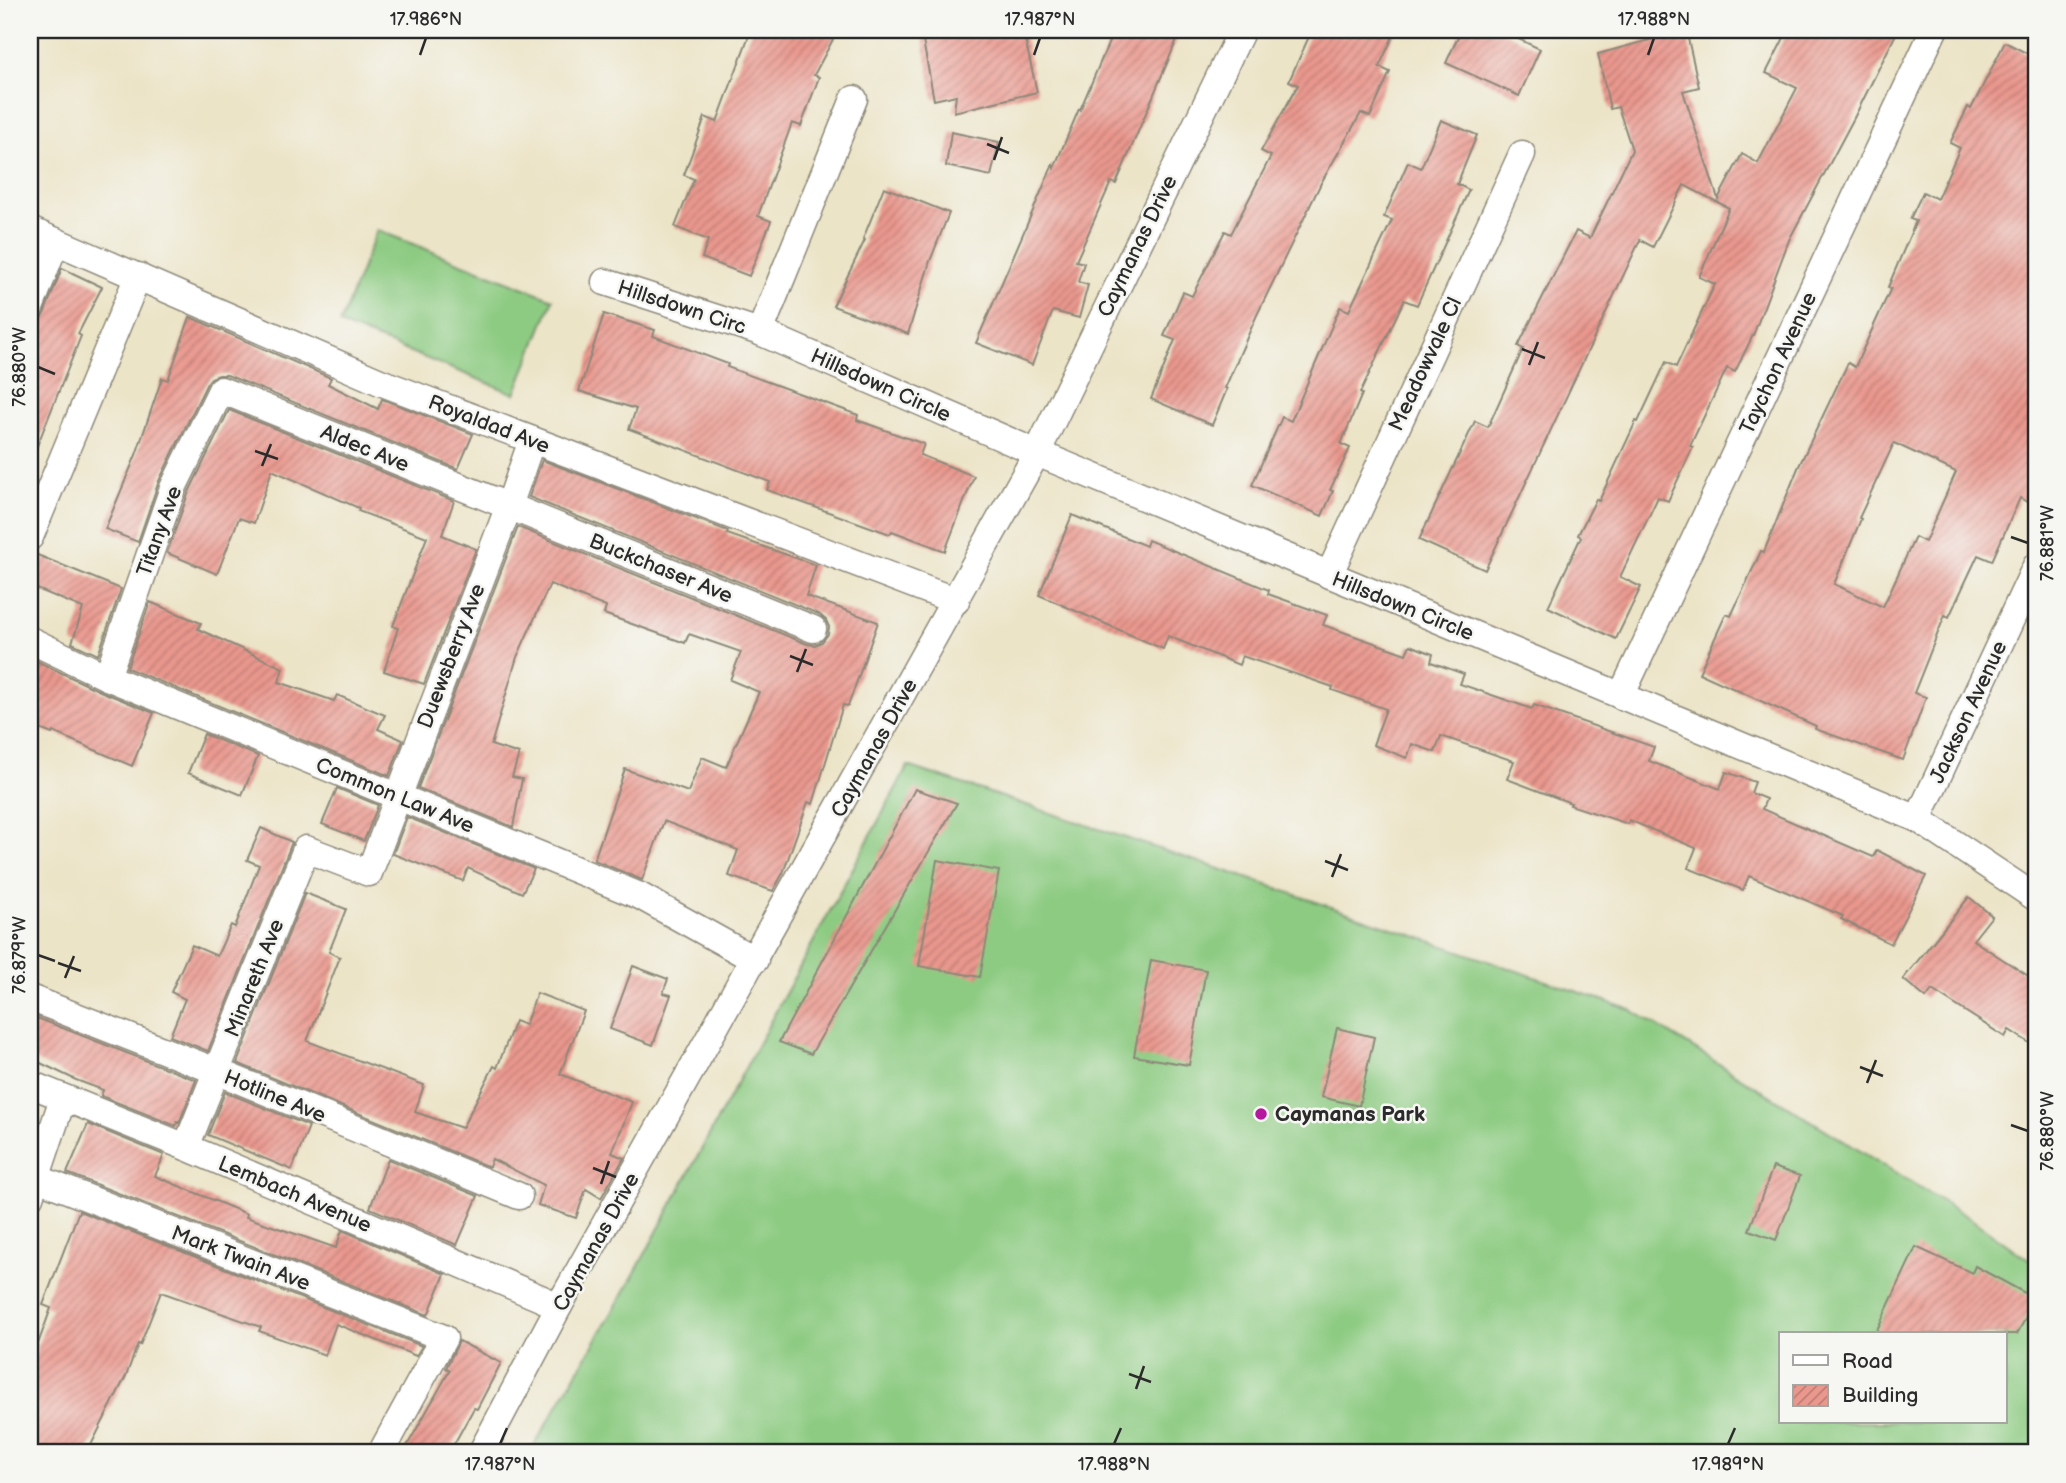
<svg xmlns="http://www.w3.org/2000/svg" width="2066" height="1483" font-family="'Balsamiq Sans',sans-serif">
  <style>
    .grass { fill: #8dcb82; stroke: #5c7b56; stroke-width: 2; fill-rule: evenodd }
    .building { fill: url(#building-hatch); fill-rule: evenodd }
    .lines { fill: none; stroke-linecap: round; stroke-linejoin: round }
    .street-casing { stroke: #8c8879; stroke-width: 29 }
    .street { stroke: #fff; stroke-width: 26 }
    .ticks { fill: none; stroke: #2b2b2b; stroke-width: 2.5 }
    .poi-dot { fill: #b5179e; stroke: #f6f6f2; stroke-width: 2.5 }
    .labels { text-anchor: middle; stroke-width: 5; stroke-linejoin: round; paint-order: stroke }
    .street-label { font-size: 21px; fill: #2b2b2b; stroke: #f6f6f2 }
    .poi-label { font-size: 21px; font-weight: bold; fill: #2b2b2b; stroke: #f6f6f2; text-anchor: start }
    .neatline { fill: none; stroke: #2b2b2b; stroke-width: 2.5 }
    .ticks-label { font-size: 18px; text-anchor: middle; fill: #2b2b2b }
  </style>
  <defs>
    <pattern id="building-hatch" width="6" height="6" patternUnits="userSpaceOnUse" patternTransform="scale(1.75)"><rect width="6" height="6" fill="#ea988e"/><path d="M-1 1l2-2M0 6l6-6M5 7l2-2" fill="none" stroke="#be7c74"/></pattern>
  </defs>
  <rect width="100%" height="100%" fill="#f6f6f2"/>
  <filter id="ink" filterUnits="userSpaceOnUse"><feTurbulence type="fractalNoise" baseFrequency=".0143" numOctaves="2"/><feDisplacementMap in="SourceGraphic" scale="14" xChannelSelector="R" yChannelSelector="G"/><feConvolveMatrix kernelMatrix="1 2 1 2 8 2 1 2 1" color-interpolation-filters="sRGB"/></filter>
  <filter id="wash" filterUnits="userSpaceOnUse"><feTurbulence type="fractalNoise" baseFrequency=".00686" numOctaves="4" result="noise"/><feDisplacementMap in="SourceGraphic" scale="28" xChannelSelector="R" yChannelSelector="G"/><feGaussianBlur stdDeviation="1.57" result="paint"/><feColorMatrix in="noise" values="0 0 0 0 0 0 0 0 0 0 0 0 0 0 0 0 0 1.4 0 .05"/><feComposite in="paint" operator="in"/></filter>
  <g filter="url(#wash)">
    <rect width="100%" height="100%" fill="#ece4c7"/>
    <g class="grass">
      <path d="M377,230L553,299L515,394L340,324Z"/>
      <path d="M908,766L1241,876L1631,1010L1971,1219L2036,1265V1453H530L630,1282ZM1781,1334H2005V1422H1781Z"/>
    </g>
    <g id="blocks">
      <g class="building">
        <path d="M751,30H838L814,75L819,77L801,126L792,123L758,216L771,221L749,276L702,258L708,240L675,227L694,179L684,175L705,117L717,122Z"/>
        <path d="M921,30H1023L1037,92L954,112L956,95L934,100Z"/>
        <path d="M1114,30H1181L1116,184L1111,182L1076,261L1084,263L1078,282L1088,285L1079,318L1053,311L1032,365L976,343L1053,164L1054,168L1079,109L1080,110Z"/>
        <path d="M1312,30H1396L1379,67L1390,72L1370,117L1361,113L1321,183L1256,317L1225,388L1227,389L1212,425L1151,399L1175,340L1164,336L1183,292L1192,296L1225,231L1231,234L1271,156L1261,151L1298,85L1289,81Z"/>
        <path d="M1461,30H1499L1540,49L1519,96L1446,63Z"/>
        <path d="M1686,30L1699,87L1683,91L1718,199L1742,154L1758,163L1797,88L1766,73L1788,30H1898L1855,116L1789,240L1754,333L1735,372L1727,368L1690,446L1693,447L1668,501L1658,497L1620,577L1641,587L1616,639L1548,607L1581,537L1578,535L1596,499L1599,501L1636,421L1638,422L1666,362L1676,367L1715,284L1699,277L1729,208L1684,185L1653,247L1640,240L1485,570L1419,540L1475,421L1488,427L1523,349L1518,346L1576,231L1590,238L1632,150L1618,107L1610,109L1598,54Z"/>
        <path d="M2005,42L2036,58V482L2027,502L2020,498L1992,561L1978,555L1949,617L1945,615L1914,693L1926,697L1903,760L1815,729L1816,726L1699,673L1726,614L1731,616L1761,551L1764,552L1798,468L1848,363L1855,367L1891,288L1888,287L1916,221L1910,219L1923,192L1937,199L1960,148L1950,143L1968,107L1971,109ZM1894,443L1956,472L1925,542L1915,537L1883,607L1834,584L1861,519L1859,518Z"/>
        <path d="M1441,120L1477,135L1457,184L1469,190L1417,305L1404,300L1360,393L1362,394L1341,444L1350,448L1330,490L1333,491L1322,516L1252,485L1282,417L1291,421L1340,307L1349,311L1392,220L1384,217L1408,162L1421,168Z"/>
        <path d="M951,132L999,142L991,176L946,166Z"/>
        <path d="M884,187L949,213L930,261L908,334L833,306L865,240L863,239Z"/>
        <path d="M62,268L102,287L78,334L81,336L31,461H30V323L39,321L44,314Z"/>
        <path d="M604,314L655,330L653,336L728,364L727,367L858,415L857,420L924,444L920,455L974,476L945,551L892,531L890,534L767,490L770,482L629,429L636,409L579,391Z"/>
        <path d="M190,317L331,378L328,384L378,409L382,399L473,434L458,469L227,375H219L211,378L207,383L159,481L138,542L105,529L136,455L162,378L168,380Z"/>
        <path d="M229,410L454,501L442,535L476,549L424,684L384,671L398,628L393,626L427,537L358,511L359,508L272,470L254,523L239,518L217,574L167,553L188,494Z"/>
        <path d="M542,460L728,531L727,534L816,565L806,596L878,622L848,706L843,705L813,804L808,802L783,873L773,891L729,876L738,850L664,821L642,880L594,860L625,769L688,792L702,757L726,767L759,692L730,680L741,652L689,634L685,643L604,614L606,607L550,584L517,657L491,745L519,754L512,777L522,779L513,827L418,788L518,527L807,644L815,645L822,642L828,634L829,627L826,620L819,614L529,497Z"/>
        <path d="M1072,515L1146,546L1148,540L1269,590L1268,594L1327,615L1323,625L1406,654L1410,645L1433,654L1431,662L1464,674L1460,684L1532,709L1534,705L1654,747L1649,761L1720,789L1726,772L1755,782L1751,793L1766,799L1762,809L1873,857L1877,850L1926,876L1891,944L1841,919L1843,916L1749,876L1743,890L1688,868L1696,848L1629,820L1628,824L1570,805L1571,803L1507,779L1514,761L1441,736L1435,752L1412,744L1407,758L1373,745L1386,709L1332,690L1333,687L1242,656L1239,665L1168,636L1163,649L1039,595Z"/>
        <path d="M30,552L121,589L98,655L72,643L83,608L30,586Z"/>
        <path d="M150,602L201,623L198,629L283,668L279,682L334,701L337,695L385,715L378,729L403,740L389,776L127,668Z"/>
        <path d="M30,658L100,691L154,713L132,766L53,732L52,734L30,725Z"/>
        <path d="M204,734L258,756L242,795L188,773Z"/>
        <path d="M337,788L378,805L364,841L322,824Z"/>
        <path d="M915,789L957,803L811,1054L779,1042Z"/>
        <path d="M407,817L534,869L522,893L468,868L463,881L393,854Z"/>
        <path d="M261,828L292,842L208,1051L170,1036L185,999L171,992L192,945L217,956L231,925L235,927L259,865L247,860Z"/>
        <path d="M937,860L999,871L980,977L919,966Z"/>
        <path d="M305,893L346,909L329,952L340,957L307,1041L424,1085L415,1112L462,1128L494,1066L497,1068L515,1021L525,1025L537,993L584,1011L560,1074L632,1102L612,1153L624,1158L601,1198L586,1189L576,1218L538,1205L544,1185L492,1159L489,1167L237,1063Z"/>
        <path d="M1969,897L1992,916L1973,940L2036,981V1047L2009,1030L2005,1037L1932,990L1926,998L1903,979Z"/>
        <path d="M1151,960L1206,970L1189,1065L1134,1056Z"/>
        <path d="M633,966L668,979L663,993L671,995L653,1045L610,1029Z"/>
        <path d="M37,1018L196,1080L179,1123L177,1122L176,1126L101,1096L103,1090L76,1080L30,1058V1033Z"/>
        <path d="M1337,1028L1374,1037L1359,1106L1321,1097Z"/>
        <path d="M225,1092L309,1126L292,1170L208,1135Z"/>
        <path d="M88,1124L164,1155L155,1176L247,1214L246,1217L336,1248L342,1230L445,1274L428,1315L67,1173Z"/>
        <path d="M388,1159L478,1196L457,1245L370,1208Z"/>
        <path d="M1773,1167L1800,1176L1776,1240L1749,1230Z"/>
        <path d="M79,1211L422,1346L416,1356L336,1324L325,1355L259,1331L261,1327L161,1292L140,1345L138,1344L126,1376L87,1453H30V1366L51,1308L43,1305Z"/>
        <path d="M1916,1247L1972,1273L1975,1266L2036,1299L2017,1334H1875Z"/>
        <path d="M459,1341L501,1363L477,1409L474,1408L449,1453H403L450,1370L446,1368Z"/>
      </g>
    </g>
  </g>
  <g filter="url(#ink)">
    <use href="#blocks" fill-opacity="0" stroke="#8c8879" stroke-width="2"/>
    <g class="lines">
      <g class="street-casing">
        <g id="street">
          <path d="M30,230L380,382L956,601"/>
          <path d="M605,282L760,332L1037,453L1918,819L2036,898"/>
          <path d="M30,308L56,241"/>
          <path d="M760,332L854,99"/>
          <path d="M30,537L138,276"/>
          <path d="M1329,575L1522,154"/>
          <path d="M30,640L107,677L640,896L755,960"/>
          <path d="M107,677L173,488L221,390L813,629"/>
          <path d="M1621,696L1934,30"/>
          <path d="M1918,819L2036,566"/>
          <path d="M30,998L216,1071L519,1196"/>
          <path d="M30,1084L186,1147L559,1306"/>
          <path d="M186,1147L306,849L369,873L509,506L532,440"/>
          <path d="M37,1178L444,1338L381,1453"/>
          <path d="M30,1197L63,1098"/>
          <path d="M481,1453L559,1306L1037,453L1242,30"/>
        </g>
      </g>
      <use href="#street" class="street"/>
    </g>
  </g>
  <path class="ticks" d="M420,55L426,38M1034,55L1040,38M1648,55L1654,38M987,144L1009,153M994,160L1002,137M1522,349L1545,358M1529,365L1538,342M38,367L55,374M255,451L278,459M262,466L271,444M2011,537L2028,543M790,656L813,665M797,672L806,649M1325,861L1348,870M1332,877L1341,854M38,955L55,961M58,963L81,971M65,978L74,956M1860,1067L1883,1076M1867,1083L1876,1060M2011,1125L2028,1131M593,1168L616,1177M601,1184L609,1161M1129,1374L1151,1382M1136,1389L1144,1366M500,1444L507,1428M1114,1444L1121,1428M1728,1444L1735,1428"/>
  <circle class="poi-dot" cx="1261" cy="1114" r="7"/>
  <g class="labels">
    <g class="street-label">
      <text transform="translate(1137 246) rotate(-64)" y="7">Caymanas Drive</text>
      <text transform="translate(682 307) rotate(18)" y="7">Hillsdown Circ</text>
      <text transform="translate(1778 363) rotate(-65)" y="7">Taychon Avenue</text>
      <text transform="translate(1425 364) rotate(-65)" y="7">Meadowvale Cl</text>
      <text transform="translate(881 385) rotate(24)" y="7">Hillsdown Circle</text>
      <text transform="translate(489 424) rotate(21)" y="7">Royaldad Ave</text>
      <text transform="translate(365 448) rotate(22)" y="7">Aldec Ave</text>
      <text transform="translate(159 531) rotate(-70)" y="7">Titany Ave</text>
      <text transform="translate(661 568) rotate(22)" y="7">Buckchaser Ave</text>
      <text transform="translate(1403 606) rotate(22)" y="7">Hillsdown Circle</text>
      <text transform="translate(451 656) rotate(-69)" y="7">Duewsberry Ave</text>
      <text transform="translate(1968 712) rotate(-65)" y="7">Jackson Avenue</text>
      <text transform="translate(874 748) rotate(-61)" y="7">Caymanas Drive</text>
      <text transform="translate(395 795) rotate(22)" y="7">Common Law Ave</text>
      <text transform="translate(254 978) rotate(-68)" y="7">Minareth Ave</text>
      <text transform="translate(275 1096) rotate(22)" y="7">Hotline Ave</text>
      <text transform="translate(295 1194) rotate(23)" y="7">Lembach Avenue</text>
      <text transform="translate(596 1242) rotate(-61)" y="7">Caymanas Drive</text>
      <text transform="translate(241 1258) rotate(21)" y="7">Mark Twain Ave</text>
    </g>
    <g class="poi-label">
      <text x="1275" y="1121">Caymanas Park</text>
    </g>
  </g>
  <rect width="2066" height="1483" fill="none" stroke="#f6f6f2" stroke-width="77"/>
  <rect x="1779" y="1332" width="228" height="91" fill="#f6f6f2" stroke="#a5a5a2" stroke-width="2"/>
  <rect x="1793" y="1355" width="35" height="10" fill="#ffffff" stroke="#a5a5a2" stroke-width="2"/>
  <text x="1842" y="1368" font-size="21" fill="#2b2b2b">Road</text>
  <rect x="1793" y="1385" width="35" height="21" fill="url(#building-hatch)" stroke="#a5a5a2" stroke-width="2"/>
  <text x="1842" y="1402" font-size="21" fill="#2b2b2b">Building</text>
  <rect x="38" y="38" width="1990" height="1406" class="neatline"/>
  <g class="ticks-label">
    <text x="426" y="25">17.986°N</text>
    <text x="1040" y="25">17.987°N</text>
    <text x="1654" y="25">17.988°N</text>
    <text transform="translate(19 367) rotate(-90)" y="6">76.880°W</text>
    <text transform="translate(2047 543) rotate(-90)" y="6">76.881°W</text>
    <text transform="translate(19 955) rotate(-90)" y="6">76.879°W</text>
    <text transform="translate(2047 1131) rotate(-90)" y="6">76.880°W</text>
    <text x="500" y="1470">17.987°N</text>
    <text x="1114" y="1470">17.988°N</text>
    <text x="1728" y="1470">17.989°N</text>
  </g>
</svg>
